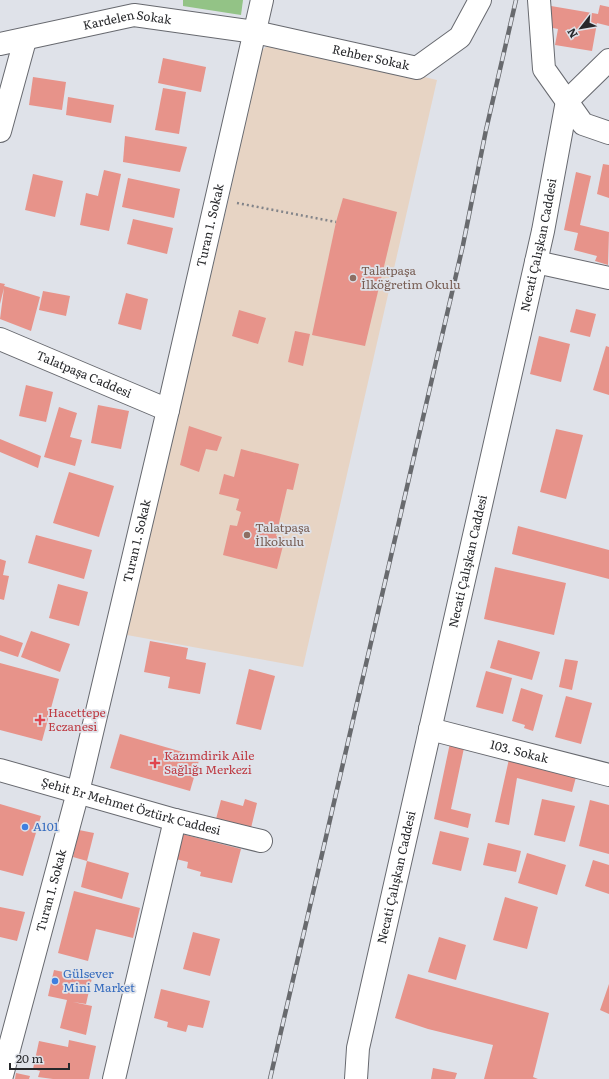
<svg xmlns="http://www.w3.org/2000/svg" width="609" height="1079" font-family="Literata,serif">
  <style>
    .education { fill: #e7d4c4 }
    .green { fill: #93c386 }
    .building { fill: #e7938a }
    .lines { fill: none; stroke-linecap: round; stroke-linejoin: round }
    .minor-casing { stroke: #67696f; stroke-width: 24 }
    .tertiary-casing { stroke: #67696f; stroke-width: 24 }
    .path { stroke: #828489; stroke-width: 2.5; stroke-dasharray: 2 3; stroke-linecap: butt }
    .minor { stroke: #fff; stroke-width: 22 }
    .tertiary { stroke: #fff; stroke-width: 22 }
    .rail-casing { stroke: #686a6e; stroke-width: 4.5 }
    .rail { stroke: #dfe2e9; stroke-width: 3; stroke-dasharray: 9; stroke-linecap: butt }
    .education-dot { fill: #8d6e63; stroke: #dfe2e9; stroke-width: 1.5 }
    .health-dot { fill: #e0444e; stroke: #dfe2e9; stroke-width: 1.5 }
    .shop-dot { fill: #3f7fe0; stroke: #dfe2e9; stroke-width: 1.5 }
    .labels { text-anchor: middle; stroke-width: 3.5; stroke-linejoin: round; paint-order: stroke }
    .street-label { font-size: 12px; fill: #27282b; stroke: #dfe2e9 }
    .education-label { font-size: 12px; fill: #785e54; stroke: #dfe2e9; text-anchor: start }
    .health-label { font-size: 12px; fill: #be3a42; stroke: #dfe2e9; text-anchor: start }
    .shop-label { font-size: 12px; fill: #366cbe; stroke: #dfe2e9; text-anchor: start }
  </style>
  <rect width="100%" height="100%" fill="#dfe2e9"/>
  <path class="education" d="M273,41L437,80L303,667L127,635L228,202L261,51Z"/>
  <path class="green" d="M183,0H243L241,15L183,6Z"/>
  <g class="building">
    <path d="M600,5L609,7V26L597,23L592,51L555,45L558,29L548,27L551,6L598,14Z"/>
    <path d="M163,58L206,67L201,92L158,83Z"/>
    <path d="M33,77L66,82L62,110L29,105Z"/>
    <path d="M163,88L186,92L179,134L155,130Z"/>
    <path d="M68,97L114,105L111,123L66,115Z"/>
    <path d="M125,136L187,147L180,172L123,162Z"/>
    <path d="M603,164L609,165V198L597,194Z"/>
    <path d="M104,170L121,174L109,231L80,225L86,193L98,196Z"/>
    <path d="M576,172L591,176L580,225L609,232L608,265L595,261L597,256L574,250L578,233L564,230Z"/>
    <path d="M33,174L63,181L55,217L25,210Z"/>
    <path d="M128,178L180,189L174,218L122,207Z"/>
    <path d="M343,198L397,212L365,346L312,335L336,222Z"/>
    <path d="M133,219L173,228L167,254L127,244Z"/>
    <path d="M0,283L5,284L4,286L40,297L31,331L0,319L4,288L0,304Z"/>
    <path d="M43,291L70,296L66,316L39,310Z"/>
    <path d="M126,293L148,299L141,330L118,324Z"/>
    <path d="M576,309L596,314L590,337L570,332Z"/>
    <path d="M239,310L266,318L258,344L232,336Z"/>
    <path d="M295,331L310,334L303,366L288,362Z"/>
    <path d="M539,336L570,344L561,382L530,374Z"/>
    <path d="M606,346L609,347V395L593,390Z"/>
    <path d="M26,385L53,392L46,422L19,416Z"/>
    <path d="M98,405L129,411L121,449L91,443Z"/>
    <path d="M59,407L77,413L70,437L82,440L75,466L44,457Z"/>
    <path d="M189,426L222,437L217,451L206,449L199,472L180,465Z"/>
    <path d="M556,429L583,435L566,499L540,492Z"/>
    <path d="M0,439L41,456L38,468L0,452Z"/>
    <path d="M241,449L299,464L293,490L287,489L276,536L285,538L277,569L223,555L230,525L237,526L241,512L236,510L239,499L219,494L224,474L234,477Z"/>
    <path d="M69,472L114,486L99,537L53,523Z"/>
    <path d="M518,526L609,550V579L512,554Z"/>
    <path d="M36,535L92,550L84,579L28,563Z"/>
    <path d="M0,559L6,561L3,575L9,576L4,600L0,599Z"/>
    <path d="M495,567L566,583L554,635L484,619Z"/>
    <path d="M58,584L88,592L79,626L49,618Z"/>
    <path d="M31,631L70,644L60,672L21,657Z"/>
    <path d="M0,635L23,643L18,657L0,651Z"/>
    <path d="M498,640L540,652L532,680L490,668Z"/>
    <path d="M150,641L188,648L186,659L206,663L200,694L168,688L170,677L144,672Z"/>
    <path d="M565,659L578,661L572,690L559,687Z"/>
    <path d="M0,663L59,679L42,741L0,730Z"/>
    <path d="M249,669L275,676L261,730L236,724Z"/>
    <path d="M486,671L512,678L503,714L476,707Z"/>
    <path d="M521,688L543,695L533,731L524,728L525,725L512,721Z"/>
    <path d="M566,696L592,703L581,744L555,737Z"/>
    <path d="M120,734L200,757L190,791L110,768Z"/>
    <path d="M450,743L464,748L451,809L471,814L468,828L434,819Z"/>
    <path d="M509,759L576,777L572,792L517,778L509,825L495,822Z"/>
    <path d="M245,799L257,803L251,828L216,819L221,800L243,806Z"/>
    <path d="M542,799L575,806L565,842L534,835Z"/>
    <path d="M590,800L609,805V854L579,846Z"/>
    <path d="M0,804L41,816L23,876L0,870Z"/>
    <path d="M79,830L94,833L87,861L73,857Z"/>
    <path d="M440,831L469,838L461,871L432,864Z"/>
    <path d="M178,833L241,849L232,883L200,876L201,872L187,868L188,862L172,858Z"/>
    <path d="M488,843L521,851L516,872L483,865Z"/>
    <path d="M527,853L566,865L557,895L518,883Z"/>
    <path d="M593,860L609,865V894L585,886Z"/>
    <path d="M87,861L129,873L122,899L81,887Z"/>
    <path d="M74,891L140,908L133,938L96,929L88,961L58,953Z"/>
    <path d="M505,897L538,907L527,949L493,940Z"/>
    <path d="M0,907L25,912L17,941L0,937Z"/>
    <path d="M193,932L220,939L210,976L183,969Z"/>
    <path d="M439,937L466,945L456,980L428,972Z"/>
    <path d="M54,970L92,978L86,1004L73,1002L92,1006L86,1035L60,1028L67,1000L48,996Z"/>
    <path d="M408,974L549,1013L533,1077L538,1079H484L493,1045L428,1029L395,1018Z"/>
    <path d="M609,984V1014L600,1010Z"/>
    <path d="M161,989L210,1001L203,1028L188,1025L186,1032L167,1027L168,1022L154,1018Z"/>
    <path d="M69,1040L96,1046L89,1079H53L38,1077L40,1071L33,1069L39,1041L68,1047Z"/>
    <path d="M433,1068L457,1073L455,1079H431Z"/>
    <path d="M16,1073L30,1076L29,1079H15Z"/>
  </g>
  <g class="lines">
    <g class="minor-casing">
      <g id="minor">
        <path d="M539,0L544,69L583,124L609,133"/>
        <path id="s1" d="M0,44L134,15L255,32L417,68L460,37L480,0"/>
        <path d="M0,131L25,40"/>
        <path d="M536,262L609,278"/>
        <path id="s2" d="M430,729L609,775"/>
        <path id="s3" d="M1,1079L78,792L168,410L262,0"/>
        <path d="M114,1079L175,820"/>
      </g>
    </g>
    <g class="tertiary-casing">
      <g id="tertiary">
        <path id="s4" d="M0,339L168,410"/>
        <path id="s5" d="M0,770L175,820L261,841"/>
        <path id="s6" d="M356,1079L358,1048L543,231L567,101L609,60"/>
      </g>
    </g>
    <path class="path" d="M237,203L336,222"/>
    <use href="#minor" class="minor"/>
    <use href="#tertiary" class="tertiary"/>
    <g class="rail-casing">
      <path id="rail" d="M270,1079L463,245L486,130L516,0"/>
    </g>
    <use href="#rail" class="rail"/>
  </g>
  <g class="education-dot">
    <circle cx="353" cy="278" r="4"/>
    <circle cx="247" cy="535" r="4"/>
  </g>
  <g class="health-dot">
    <path d="M38 714h4v4h4v4h-4v4h-4v-4h-4v-4h4z"/>
    <path d="M153 757h4v4h4v4h-4v4h-4v-4h-4v-4h4z"/>
  </g>
  <g class="shop-dot">
    <circle cx="25" cy="827" r="4"/>
    <circle cx="55" cy="981" r="4"/>
  </g>
  <g class="labels">
    <g class="street-label">
      <text dy="4" stroke="none"><textPath href="#s1" startOffset="130">Kardelen Sokak</textPath></text>
      <text dy="4" stroke="none"><textPath href="#s1" startOffset="378">Rehber Sokak</textPath></text>
      <text dy="4" stroke="none"><textPath href="#s3" startOffset="879">Turan 1. Sokak</textPath></text>
      <text dy="4" stroke="none"><textPath href="#s6" startOffset="854">Necati Çalışkan Caddesi</textPath></text>
      <text dy="4" stroke="none"><textPath href="#s4" startOffset="91">Talatpaşa Caddesi</textPath></text>
      <text dy="4" stroke="none"><textPath href="#s3" startOffset="555">Turan 1. Sokak</textPath></text>
      <text dy="4" stroke="none"><textPath href="#s6" startOffset="530">Necati Çalışkan Caddesi</textPath></text>
      <text dy="4" stroke="none"><textPath href="#s2" startOffset="92">103. Sokak</textPath></text>
      <text dy="4" stroke="none"><textPath href="#s5" startOffset="136">Şehit Er Mehmet Öztürk Caddesi</textPath></text>
      <text dy="4" stroke="none"><textPath href="#s6" startOffset="206">Necati Çalışkan Caddesi</textPath></text>
      <text dy="4" stroke="none"><textPath href="#s3" startOffset="195">Turan 1. Sokak</textPath></text>
    </g>
    <g class="education-label">
      <text x="361" y="275">Talatpaşa<tspan x="361" dy="14">İlköğretim Okulu</tspan></text>
      <text x="255" y="532">Talatpaşa<tspan x="255" dy="14">İlkokulu</tspan></text>
    </g>
    <g class="health-label">
      <text x="48" y="717">Hacettepe<tspan x="48" dy="14">Eczanesi</tspan></text>
      <text x="164" y="760">Kazımdirik Aile<tspan x="164" dy="14">Sağlığı Merkezi</tspan></text>
    </g>
    <g class="shop-label">
      <text x="33" y="831">A101</text>
      <text x="63" y="978">Gülsever<tspan x="63" dy="14">Mini Market</tspan></text>
    </g>
  </g>
  <g transform="translate(581 28) rotate(239)" stroke="#dfe2e9" stroke-width="3" paint-order="stroke">
  <path d="M0-3L7 15L0 10L-7 15Z" fill="#27282b"/>
  <text y="-6" font-size="11" font-weight="bold" text-anchor="middle" fill="#27282b">N</text>
  </g>
  <path d="M10 1063v6h59v-6" fill="none" stroke="#27282b" stroke-width="2"/>
  <text x="16" y="1063" font-size="12" fill="#27282b" stroke="#dfe2e9" stroke-width="3" paint-order="stroke">20 m</text>
</svg>
